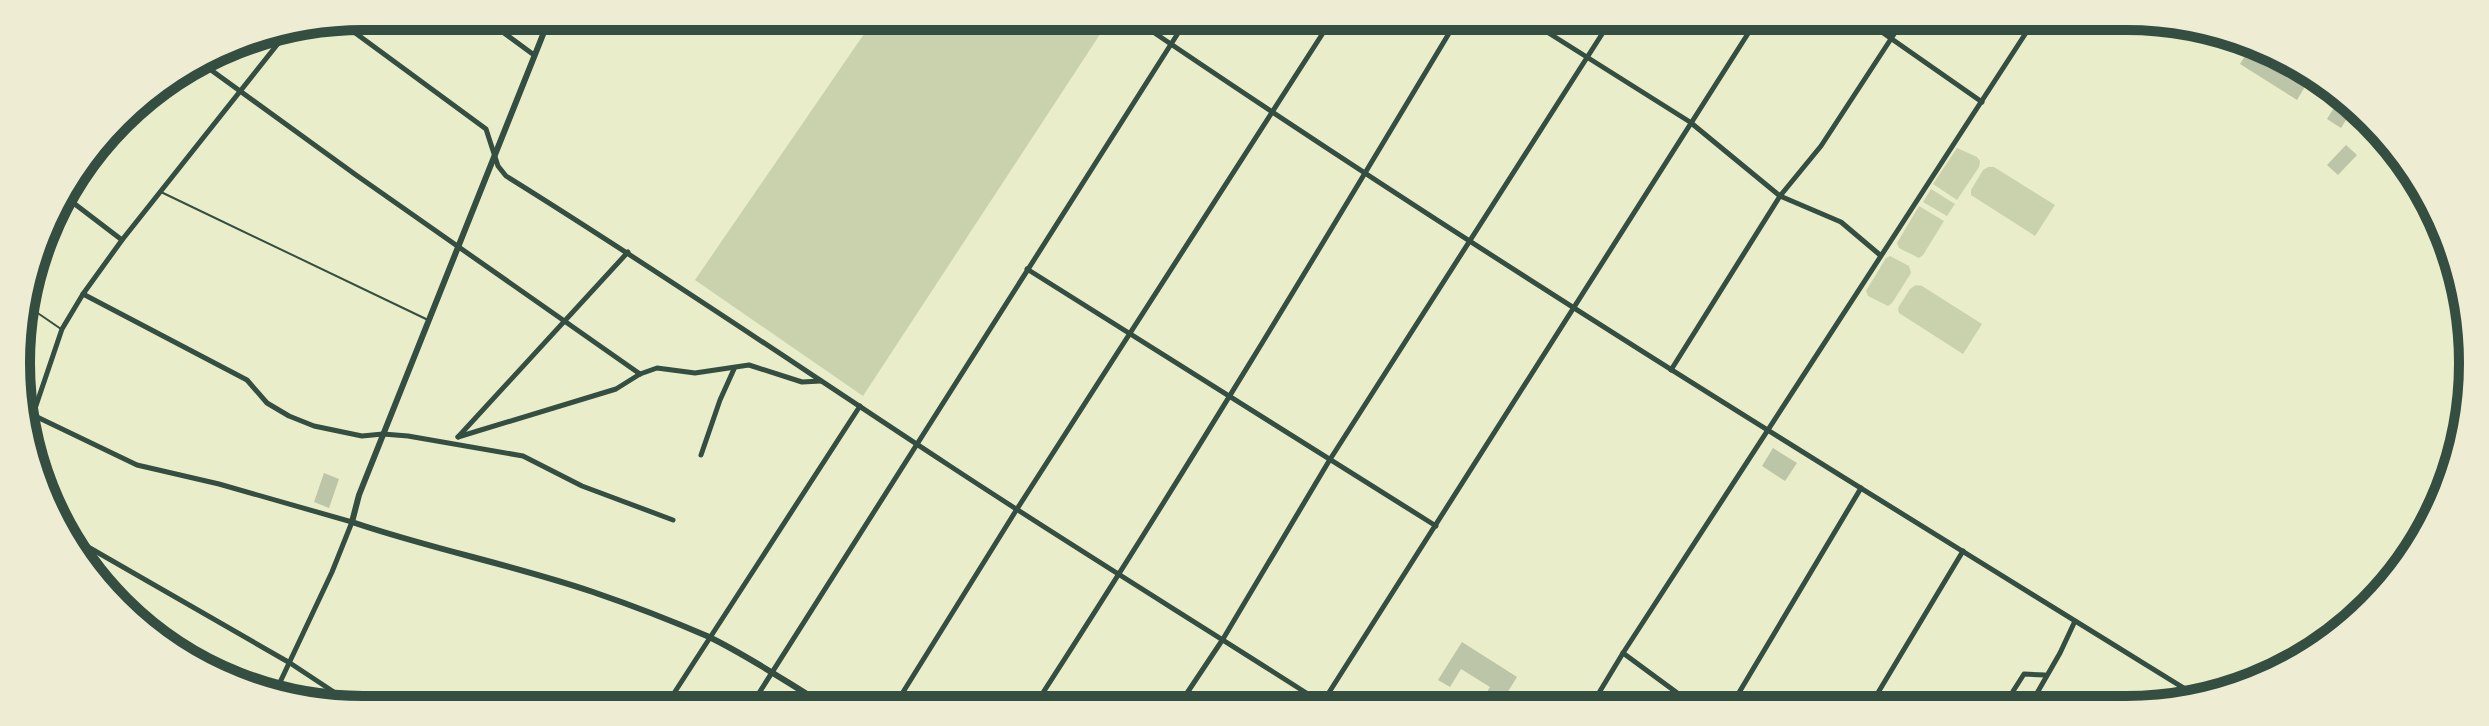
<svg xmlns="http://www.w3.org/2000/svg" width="2489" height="726" font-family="Overpass,sans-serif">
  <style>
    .green { fill: #cad2ad }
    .building { fill: #bcc5a7 }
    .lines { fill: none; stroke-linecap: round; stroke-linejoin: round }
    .service { stroke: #344e41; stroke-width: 2 }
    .minor { stroke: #344e41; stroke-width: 5 }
    .tertiary { stroke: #344e41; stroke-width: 6 }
    .rim { fill: none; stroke: #344e41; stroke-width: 10 }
  </style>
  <rect width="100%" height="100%" fill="#e9edc9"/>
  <g class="green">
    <path d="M875,18L1110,19L863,396L695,280Z"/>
    <path d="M1957,148L1977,157L1980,161L1979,167L1957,200L1933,184Z"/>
    <path d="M1988,167H1994L2055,205L2035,236L1971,195V190L1983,170Z"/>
    <path d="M1931,189L1955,204L1947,216L1923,202Z"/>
    <path d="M1919,206L1944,221L1923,255L1919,258L1899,248L1897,243Z"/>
    <path d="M1890,256L1909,266L1911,273L1892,303L1888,306L1868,296L1866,291L1886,258Z"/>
    <path d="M1916,285L1922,286L1982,324L1963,354L1899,313L1898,308L1910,289Z"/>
  </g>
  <g class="building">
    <path d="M2249,49L2306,85L2297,100L2240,64Z"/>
    <path d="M2335,106L2349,115L2341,128L2327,119Z"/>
    <path d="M2346,145L2357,155L2338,175L2327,165Z"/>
    <path d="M1773,448L1797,463L1785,481L1762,466Z"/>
    <path d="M324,473L339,479L329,508L314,502Z"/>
    <path d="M1462,642L1517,677L1499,706H1478L1490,687L1461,669L1450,687L1438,680Z"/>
  </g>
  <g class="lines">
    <g class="service">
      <path d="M161,192L426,319"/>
      <path d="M26,305L61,329"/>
    </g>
    <g class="minor">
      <path d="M481,16L534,55"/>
      <path d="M1134,19C1482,256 1842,477 2200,698"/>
      <path d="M1528,20L1690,122L1780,196L1841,222L1880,255"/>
      <path d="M339,21L486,129L498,166L506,176C656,269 802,369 950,466C1073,547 1199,624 1322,703"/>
      <path d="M1866,21L1982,102"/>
      <path d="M200,62L356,175L640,374"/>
      <path d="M63,195L122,240"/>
      <path d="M1027,269L1436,526"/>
      <path d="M83,294L247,380L267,403L289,416L314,426L362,436L383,434L408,436L523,456L582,486L673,520"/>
      <path d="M1671,370L1780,196L1821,146L1902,22"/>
      <path d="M22,393L26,395L35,416L137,465L219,484L352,522L332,572L274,695"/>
      <path d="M26,435L62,329L83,294L122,240L288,31"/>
      <path d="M458,437L616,389L640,374L657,368L695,373L749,365L802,382L821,381"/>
      <path d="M458,437L628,252"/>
      <path d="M701,455L720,400L734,369"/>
      <path d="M69,536L290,663L352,704"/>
      <path d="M1623,653L1695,706"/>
      <path d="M2031,699L2043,707"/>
      <path d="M667,704L860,406"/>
      <path d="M752,704L1187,19"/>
      <path d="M895,705L1017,509L1332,19"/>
      <path d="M1035,705C1181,480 1319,250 1457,20"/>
      <path d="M1179,705L1223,639L1329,461L1611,20"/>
      <path d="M1321,705L1756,21"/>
      <path d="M1591,706L1623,653L2033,22"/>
      <path d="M1731,706L1861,488"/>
      <path d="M1870,706L1963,551"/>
      <path d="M2003,707L2024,674L2045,675"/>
      <path d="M2029,707L2060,653L2075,621"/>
    </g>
    <g class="tertiary">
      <path d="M550,17L359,495L352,522C431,549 514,565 593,592C631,605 670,620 707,636C747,655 785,681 823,704"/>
      <path d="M2282,59L2339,95"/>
    </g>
  </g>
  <path d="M0 0H2489V726H0ZM363 30H2126A333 333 0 0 1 2459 363V363A333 333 0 0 1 2126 696H363A333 333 0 0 1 30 363V363A333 333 0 0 1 363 30Z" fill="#eeecd3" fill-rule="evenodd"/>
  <path class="rim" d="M363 30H2126A333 333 0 0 1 2459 363V363A333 333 0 0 1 2126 696H363A333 333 0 0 1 30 363V363A333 333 0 0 1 363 30Z"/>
</svg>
